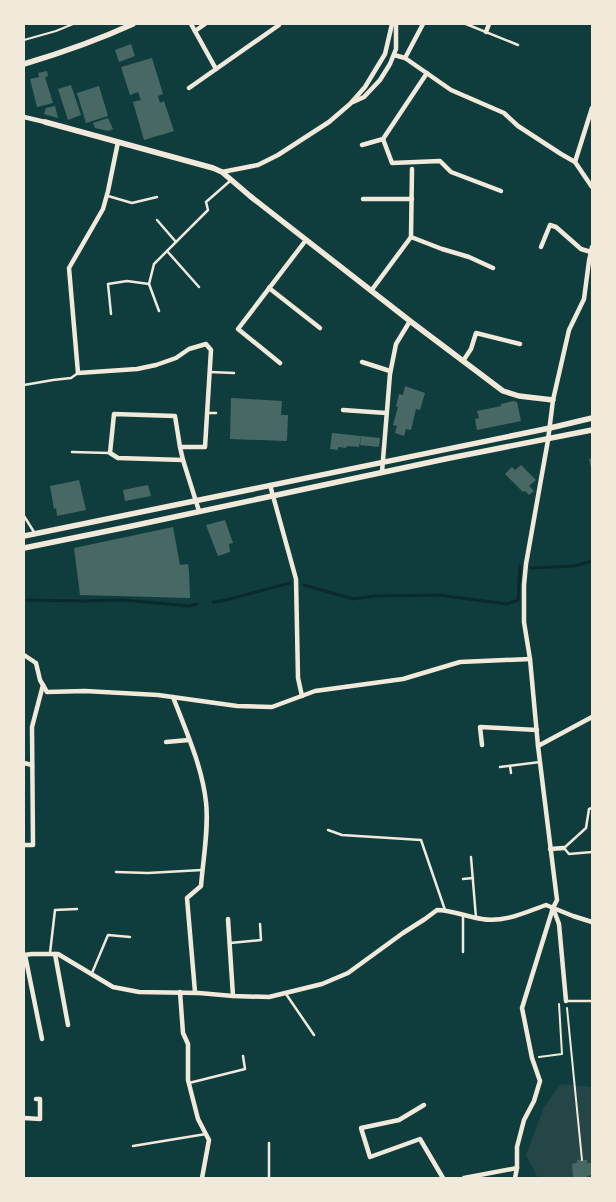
<svg xmlns="http://www.w3.org/2000/svg" width="616" height="1202" font-family="Commissioner,sans-serif">
  <style>
    .green { fill: #244646 }
    .lines { fill: none; stroke-linecap: round; stroke-linejoin: round }
    .stream { stroke: #0a2a2b; stroke-width: 3 }
    .building { fill: #486865 }
    .path { stroke: #f1e9da; stroke-width: 2 }
    .service { stroke: #f1e9da; stroke-width: 2.5 }
    .minor { stroke: #f1e9da; stroke-width: 4.5 }
    .tertiary { stroke: #f1e9da; stroke-width: 5.5 }
  </style>
  <rect width="100%" height="100%" fill="#0f3d3e"/>
  <path class="green" d="M561,1084L592,1087V1178H538L526,1155L544,1107Z"/>
  <g class="lines">
    <g class="stream">
      <path d="M531,568L574,566L592,561"/>
      <path d="M304,585L353,599L373,596L438,595L507,604L518,600L520,566"/>
      <path d="M24,600L86,601L123,600L189,606L197,604"/>
      <path d="M213,602L226,600L290,583"/>
    </g>
  </g>
  <g class="building">
    <path d="M131,44L135,56L119,62L115,50Z"/>
    <path d="M152,58L163,94L158,96L160,103L164,101L174,131L144,140L133,102L141,100L138,92L130,95L121,67Z"/>
    <path d="M47,71L48,76L45,77L53,103L37,107L30,79L39,77L38,73Z"/>
    <path d="M71,85L81,115L68,120L58,89Z"/>
    <path d="M99,86L108,116L86,123L77,93Z"/>
    <path d="M55,106L58,118L44,114L46,108Z"/>
    <path d="M108,118L113,129L108,131L95,128L93,123Z"/>
    <path d="M405,386L425,393L420,410L416,409L411,430L406,429L404,436L395,433L397,426L393,425L398,407L396,406L399,394L403,395Z"/>
    <path d="M231,398L282,401L281,415H288L287,441L230,439Z"/>
    <path d="M513,401L517,402L521,421L477,430L475,419L479,418L477,411L501,406V404Z"/>
    <path d="M332,433L361,436L359,447L347,446L346,448L338,447V450L330,449Z"/>
    <path d="M361,436L380,438L379,447L360,445Z"/>
    <path d="M592,458V471L589,459Z"/>
    <path d="M521,465L536,480L529,486L534,491L529,495L525,491L523,492L505,474L512,467L515,470Z"/>
    <path d="M79,480L86,510L57,516L56,508L54,509L50,486Z"/>
    <path d="M148,485L151,496L125,501L123,490Z"/>
    <path d="M225,520L233,543L229,544L230,552L218,556L206,525Z"/>
    <path d="M173,527L180,565L188,564L189,571L190,598L80,595L74,548Z"/>
    <path d="M577,1160H587V1163H592V1175L587,1176V1178L573,1177L572,1164L577,1163Z"/>
  </g>
  <g class="lines">
    <g class="path">
      <path d="M24,40L56,31L73,24"/>
      <path d="M567,1008L582,1160"/>
      <path d="M539,1057L562,1054L559,1004"/>
    </g>
    <g class="service">
      <path d="M466,24L518,45"/>
      <path d="M108,196L132,203L157,197"/>
      <path d="M157,220L176,242"/>
      <path d="M167,251L199,287"/>
      <path d="M149,284L159,311"/>
      <path d="M111,314L108,284L127,281L149,284L154,264L208,210L206,202L230,181"/>
      <path d="M210,372L234,373"/>
      <path d="M24,385L53,380L71,378L78,373"/>
      <path d="M208,413H216"/>
      <path d="M72,452L109,453"/>
      <path d="M24,516L34,532"/>
      <path d="M510,766L511,773"/>
      <path d="M500,767L540,762"/>
      <path d="M592,808L589,809L586,828L564,848L569,854L592,852"/>
      <path d="M328,830L342,835L421,840L445,910"/>
      <path d="M471,857L476,918"/>
      <path d="M116,872L148,873L202,870"/>
      <path d="M463,879L473,878"/>
      <path d="M463,915V952"/>
      <path d="M230,943L261,940L260,924"/>
      <path d="M50,953L55,910L77,909"/>
      <path d="M92,973L108,935L130,937"/>
      <path d="M286,994L314,1035"/>
      <path d="M566,1001H592"/>
      <path d="M189,1083L245,1069L243,1056"/>
      <path d="M133,1146L206,1134"/>
      <path d="M269,1178V1143"/>
    </g>
    <g class="minor">
      <path d="M191,24L216,69"/>
      <path d="M195,31L205,24"/>
      <path d="M486,32L489,24"/>
      <path d="M394,55L405,58L451,90L504,113L518,126L561,154L575,162L592,187"/>
      <path d="M405,58L423,24"/>
      <path d="M189,88L279,25V24"/>
      <path d="M353,102L364,97L380,80L390,64L396,49V24"/>
      <path d="M24,117L45,122"/>
      <path d="M383,139L392,163L440,161L451,172L501,191"/>
      <path d="M118,142L108,191L103,209L69,268L78,373L137,369L156,365L176,358L189,349L206,344L211,350L205,447H180L175,416L114,414L110,453L118,458L183,460L199,511"/>
      <path d="M362,145L383,139L427,73"/>
      <path d="M575,162L592,108"/>
      <path d="M222,172L258,165L278,155L329,122L350,104L365,87L385,54L392,24"/>
      <path d="M363,199H412"/>
      <path d="M411,237L442,249L469,257L493,268"/>
      <path d="M541,247L550,225L556,227L581,249L591,252"/>
      <path d="M269,288L320,328"/>
      <path d="M371,291L411,237L412,169"/>
      <path d="M463,361L471,349L476,333L520,344"/>
      <path d="M362,362L390,371"/>
      <path d="M280,363L238,329L306,240"/>
      <path d="M343,410L386,413"/>
      <path d="M180,447L183,460"/>
      <path d="M382,472L390,374L396,344L410,321"/>
      <path d="M270,485L296,579L298,678L302,696"/>
      <path d="M24,655L36,663L40,680L47,692L85,691L158,695L237,706L272,707L315,691L403,679L460,662L530,659"/>
      <path d="M173,697C186,731 202,766 206,802C209,828 203,860 201,886L187,898L195,992"/>
      <path d="M166,742L189,740"/>
      <path d="M482,745L480,727L537,730"/>
      <path d="M538,746L592,717"/>
      <path d="M24,763L32,765"/>
      <path d="M24,845H33L32,727L43,685"/>
      <path d="M550,849L564,848"/>
      <path d="M553,908L559,924L566,1001"/>
      <path d="M228,919L233,996"/>
      <path d="M55,954L68,1025"/>
      <path d="M24,955L32,954H58L113,987L139,992L199,993L233,996L269,997L322,984L348,973L403,933L425,919L437,910C452,910 467,917 482,919C504,923 526,912 546,905L573,916L592,922"/>
      <path d="M25,955L42,1039"/>
      <path d="M180,992L183,1033L188,1044V1080L198,1119L209,1140L202,1178"/>
      <path d="M424,1105L399,1120L361,1128L370,1157L420,1139L443,1178"/>
      <path d="M24,1118L40,1119V1099H36"/>
      <path d="M464,1178L517,1168"/>
      <path d="M515,1178L517,1168V1147L524,1120L534,1101L540,1081L532,1058L522,1008L553,908L557,900L538,746L530,659L524,622V585L526,564L548,440L553,400L569,330L584,299L589,261L592,247"/>
    </g>
    <g class="tertiary">
      <path d="M24,64C61,53 98,40 133,24"/>
      <path d="M45,122L213,168L222,172L250,196L410,321L503,391L519,396L553,400"/>
      <path d="M24,536L550,428L592,418"/>
      <path d="M24,548L132,526L445,459L592,430"/>
    </g>
  </g>
  <rect width="616" height="1202" fill="none" stroke="#f1e9da" stroke-width="50"/>
</svg>
